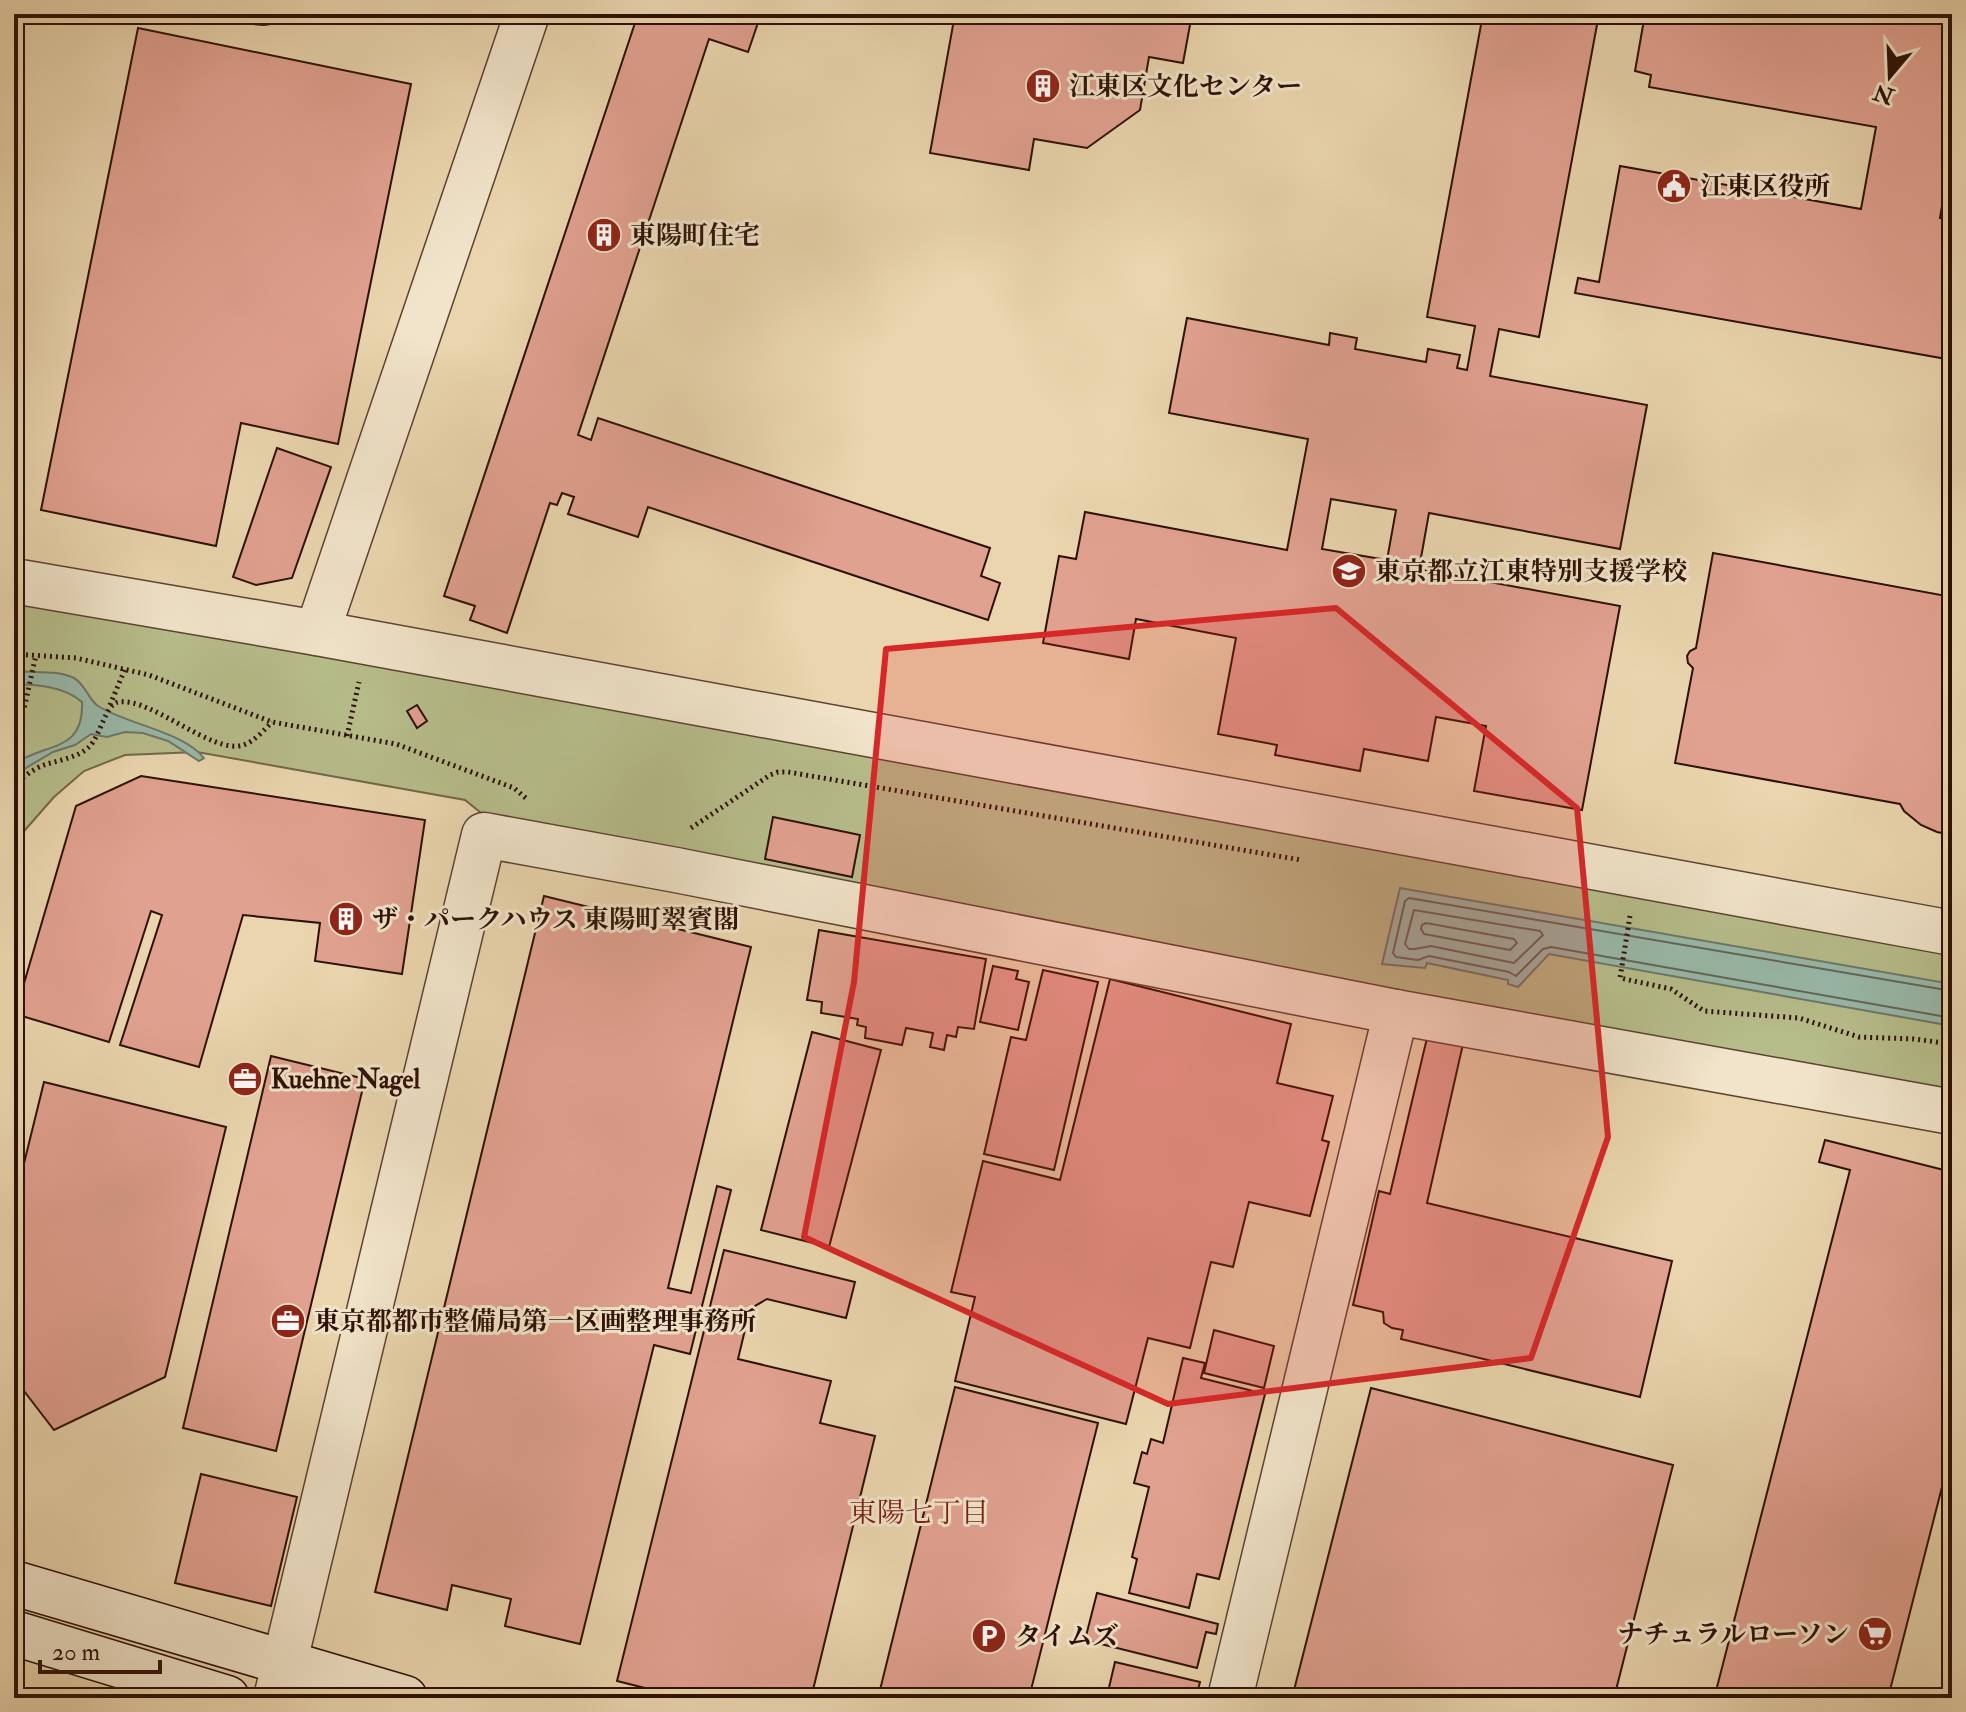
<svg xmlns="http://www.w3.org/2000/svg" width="1966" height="1712" font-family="'IM FELL Double Pica','Noto Serif JP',serif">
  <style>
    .green { fill: #b6bd8b; stroke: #726748; stroke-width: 2 }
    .water { fill: #98b9a9; stroke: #6d7668; stroke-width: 2 }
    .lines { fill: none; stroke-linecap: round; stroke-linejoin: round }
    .shore { stroke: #626558; stroke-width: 2 }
    .building { fill: #e1a190; stroke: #2d1106; stroke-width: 2; fill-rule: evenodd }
    .service-casing { stroke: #5c4230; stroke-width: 25 }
    .minor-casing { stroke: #5c4230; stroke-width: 47 }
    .tertiary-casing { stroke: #5c4230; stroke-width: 47 }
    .secondary-casing { stroke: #2d1106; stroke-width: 47 }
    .path { stroke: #2d1106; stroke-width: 5; stroke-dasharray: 2 4; stroke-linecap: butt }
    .service { stroke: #f1e4ca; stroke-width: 22 }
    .minor { stroke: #f1e4ca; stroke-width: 44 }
    .tertiary { stroke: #f1e4ca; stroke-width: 44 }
    .secondary { stroke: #f1e4ca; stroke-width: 44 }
    .marked { fill: #d62828; fill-opacity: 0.2; stroke: #d62828; stroke-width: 6; stroke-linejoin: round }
    .labels { text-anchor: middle; stroke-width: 6; stroke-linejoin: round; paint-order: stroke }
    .poi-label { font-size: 26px; font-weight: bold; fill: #2d1106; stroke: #f1e4ca; text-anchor: start }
    .neighbourhood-label { font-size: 28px; fill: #7a1f14; stroke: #f1e4ca }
  </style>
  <rect width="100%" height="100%" fill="#ead5ae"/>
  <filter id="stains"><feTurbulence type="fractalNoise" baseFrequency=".0025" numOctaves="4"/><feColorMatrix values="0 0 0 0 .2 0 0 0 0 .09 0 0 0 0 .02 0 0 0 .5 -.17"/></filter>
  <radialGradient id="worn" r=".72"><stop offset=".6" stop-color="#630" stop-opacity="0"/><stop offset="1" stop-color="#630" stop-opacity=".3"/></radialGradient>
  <path class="green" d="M14,597L1952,949V1097L491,821L465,800L197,752L125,755L84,771L54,797L18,838L14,856Z"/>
  <g class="water">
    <path d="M18,671C35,673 58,670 74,678C85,684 88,699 98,706C126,724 184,732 204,758L199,761L168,741L143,733L125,732L107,737L91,734L75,745L53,752L14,775V764C46,742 84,753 82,702C64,686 38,685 14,684V672Z"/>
    <path d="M1400,888L1952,984V1026L1549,954L1518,987L1508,984V980L1427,963L1425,968L1382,964Z"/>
  </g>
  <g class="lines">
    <g class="shore">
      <path d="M1414,910L1540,931L1543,935L1514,963L1431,946L1415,949H1409L1405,944Z"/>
      <path d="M1426,923L1514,939L1517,943L1510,950L1424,934L1421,929L1422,925Z"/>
      <path d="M1952,991L1409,898L1405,901L1393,953L1396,957L1418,960L1429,956L1509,972L1516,976L1543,949L1551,947L1952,1018"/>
    </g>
  </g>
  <g class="building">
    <path d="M178,14H299L300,20L264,25L189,19Z"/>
    <path d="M638,14H761L748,52L709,39L578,435L591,440L598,418L990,548L981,576L1000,583L988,620L648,507L638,537L568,514L574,497L562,493L557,505L550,503L507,633L470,620L475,606L444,596Z"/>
    <path d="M955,14H1192L1183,63L1149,57L1140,110L1087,148L1034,139L1029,170L930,153Z"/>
    <path d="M1483,14H1599L1539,337L1499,329L1490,376L1647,405L1620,549L1429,513L1419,569L1620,606L1582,810L1474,791L1486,726L1436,717L1428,761L1364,749L1360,771L1275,755L1277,745L1218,734L1236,638L1136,619L1129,659L1043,643L1059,556L1076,559L1085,512L1287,550L1308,439L1169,413L1187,318L1329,345L1330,333L1357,338L1355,349L1426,362L1428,349L1460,355L1457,368L1467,370L1475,326L1427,317ZM1331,499L1396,510L1387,560L1322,549Z"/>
    <path d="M1645,14H1952V208L1942,206L1940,218L1952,220V360L1575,293L1578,278L1599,282L1620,166L1861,209L1876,127L1649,87L1651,75L1635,71Z"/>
    <path d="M138,28L411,84L338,444L241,423L216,546L41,510Z"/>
    <path d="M277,448L331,467L292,578L256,585L233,577Z"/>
    <path d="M1713,553L1952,597V835L1937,832L1921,825L1904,811L1900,804L1675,763L1693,668L1688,663L1687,656L1690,651L1696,648Z"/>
    <path d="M417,705L427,721L417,728L407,711Z"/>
    <path d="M141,776L425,820L402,974L315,961L320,923L243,915L199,1067L120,1045L162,915L151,911L109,1042L15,1014L76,806Z"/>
    <path d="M773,817L860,835L852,877L765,859Z"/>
    <path d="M544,896L751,947L668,1288L691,1293L717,1186L731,1190L690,1354L654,1345L580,1644L505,1626L511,1599L452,1585L447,1610L375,1592Z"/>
    <path d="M819,930L986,959L974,1029L958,1027L956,1037L947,1035L944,1050L930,1047L933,1033L906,1028L902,1045L865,1038L866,1027L857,1025L858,1019L821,1013L822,1002L807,1000Z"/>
    <path d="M993,966L1018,971L1016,979L1029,982L1018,1030L980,1022Z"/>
    <path d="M1043,970L1098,982L1054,1170L984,1154L1011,1037L1026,1040Z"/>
    <path d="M1110,979L1291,1024L1277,1083L1333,1096L1322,1140L1329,1142L1310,1216L1249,1202L1233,1267L1211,1262L1190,1348L1148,1338L1126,1424L955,1381L975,1297L951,1292L983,1161L1060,1180Z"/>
    <path d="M812,1032L881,1050L829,1247L761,1230Z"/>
    <path d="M1427,1038L1463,1044L1427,1203L1672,1261L1640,1397L1401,1339L1403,1330L1392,1328L1384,1323L1383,1312L1353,1305L1379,1191L1390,1194Z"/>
    <path d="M271,1056L365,1079L276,1451L183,1428Z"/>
    <path d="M44,1082L226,1127L165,1377L54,1430L14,1378V1204Z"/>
    <path d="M1825,1140L1952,1172V1448L1888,1698H1744L1716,1691L1850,1170L1819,1162Z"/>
    <path d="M724,1250L855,1282L846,1318L767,1299L750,1309L738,1359L831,1381L820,1423L875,1436L811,1698H685L617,1681Z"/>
    <path d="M1214,1330L1274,1346L1264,1388L1204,1373Z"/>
    <path d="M1183,1358L1205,1363L1201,1378L1265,1394L1219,1579L1197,1574L1189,1608L1129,1593L1137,1559L1132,1557L1149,1487L1134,1483L1142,1452L1147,1454L1151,1439L1163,1443Z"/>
    <path d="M955,1387L1098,1423L1029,1698H878Z"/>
    <path d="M1371,1388L1673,1465L1614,1698H1292Z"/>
    <path d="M201,1474L297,1497L271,1606L175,1583Z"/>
    <path d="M1097,1593L1218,1624L1216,1634L1206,1632L1197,1668L1085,1640Z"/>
    <path d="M1115,1662L1200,1682L1196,1698H1083L1085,1690L1107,1696Z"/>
    <path d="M814,1688L848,1696V1698H811Z"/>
  </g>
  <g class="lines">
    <g class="service-casing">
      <path id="service" d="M14,18L15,14"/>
    </g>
    <g class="minor-casing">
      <g id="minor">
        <path d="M276,1698L484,835L676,870L1396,1012L1952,1112"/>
        <path d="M1230,1698L1396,1012"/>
      </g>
    </g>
    <g class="tertiary-casing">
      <g id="tertiary">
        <path d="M14,581L317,633L1952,933"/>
        <path d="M317,633L527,14"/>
      </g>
    </g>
    <g class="secondary-casing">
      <g id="secondary">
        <path d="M14,1583L405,1698"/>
        <path d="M14,1633L227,1698"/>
      </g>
    </g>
    <g class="path">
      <path d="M14,654L76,658L149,675L272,722L396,744L514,788L528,800"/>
      <path d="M110,705L125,669"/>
      <path d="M14,711L24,709L36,655"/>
      <path d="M347,736L359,682"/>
      <path d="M14,786C22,778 33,769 44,765C59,760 77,758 89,747C100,737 105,705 118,702C152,697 212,755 243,745C254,742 264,730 272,722"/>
      <path d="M691,828L770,775L778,772H788L1301,860"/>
      <path d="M1630,916L1620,978L1671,989L1704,1011L1799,1018L1859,1037L1914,1039L1944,1043L1952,1050"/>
    </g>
    <use href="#service" class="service"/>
    <use href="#minor" class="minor"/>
    <use href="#tertiary" class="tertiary"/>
    <use href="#secondary" class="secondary"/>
  </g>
  <path class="marked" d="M1336,608L1577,808L1608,1137L1531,1358L1168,1404L804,1237L854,982L886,649Z"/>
  <defs>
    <g id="building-disc" transform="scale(1.8)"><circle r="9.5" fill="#8f2418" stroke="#f1e4ca"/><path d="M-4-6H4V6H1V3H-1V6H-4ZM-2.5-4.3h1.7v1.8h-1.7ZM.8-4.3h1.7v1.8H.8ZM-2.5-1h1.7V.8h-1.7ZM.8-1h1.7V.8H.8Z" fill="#fff"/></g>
    <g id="civic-disc" transform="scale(1.8)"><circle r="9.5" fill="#8f2418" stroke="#f1e4ca"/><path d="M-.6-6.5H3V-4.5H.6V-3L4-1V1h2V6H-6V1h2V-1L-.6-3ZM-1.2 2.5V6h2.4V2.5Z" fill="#fff"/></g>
    <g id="school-disc" transform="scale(1.8)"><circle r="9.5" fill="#8f2418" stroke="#f1e4ca"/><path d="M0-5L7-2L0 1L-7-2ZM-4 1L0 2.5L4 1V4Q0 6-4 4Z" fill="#fff"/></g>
    <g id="office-disc" transform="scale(1.8)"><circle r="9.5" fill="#8f2418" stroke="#f1e4ca"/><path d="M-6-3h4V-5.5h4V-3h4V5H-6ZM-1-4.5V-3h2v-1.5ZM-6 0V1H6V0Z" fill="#fff"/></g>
    <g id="supermarket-disc" transform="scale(1.8)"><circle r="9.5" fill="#8f2418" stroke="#f1e4ca"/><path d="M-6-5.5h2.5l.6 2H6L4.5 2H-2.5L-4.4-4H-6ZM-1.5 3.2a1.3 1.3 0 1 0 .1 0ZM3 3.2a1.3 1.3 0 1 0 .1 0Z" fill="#fff"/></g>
    <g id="parking-disc" transform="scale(1.8)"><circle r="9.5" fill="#8f2418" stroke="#f1e4ca"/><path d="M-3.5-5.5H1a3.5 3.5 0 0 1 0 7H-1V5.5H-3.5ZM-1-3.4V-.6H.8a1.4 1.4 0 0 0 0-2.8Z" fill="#fff"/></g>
  </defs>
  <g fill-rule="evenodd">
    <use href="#building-disc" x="1043" y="86"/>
    <use href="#civic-disc" x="1674" y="186"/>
    <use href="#building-disc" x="604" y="235"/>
    <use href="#school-disc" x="1349" y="571"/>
    <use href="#building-disc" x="346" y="919"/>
    <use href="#office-disc" x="245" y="1079"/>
    <use href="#office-disc" x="288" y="1321"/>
    <use href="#supermarket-disc" x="1875" y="1634"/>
    <use href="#parking-disc" x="989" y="1636"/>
  </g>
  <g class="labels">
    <g class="poi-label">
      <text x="1069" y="95">江東区文化センター</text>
      <text x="1700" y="195">江東区役所</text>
      <text x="630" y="244">東陽町住宅</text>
      <text x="1375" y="580">東京都立江東特別支援学校</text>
      <text x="372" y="928">ザ・パークハウス 東陽町翠賓閣</text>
      <text x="271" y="1088">Kuehne Nagel</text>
      <text x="314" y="1330">東京都都市整備局第一区画整理事務所</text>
      <text x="1849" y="1643" text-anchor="end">ナチュラルローソン</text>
      <text x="1015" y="1645">タイムズ</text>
    </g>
    <g class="neighbourhood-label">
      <text x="919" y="1522">東陽七丁目</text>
    </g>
  </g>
  <rect width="1966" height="1712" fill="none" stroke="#ead5ae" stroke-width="48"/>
  <rect x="16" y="16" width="1934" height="1680" fill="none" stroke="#2d1106" stroke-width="4"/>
  <rect x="24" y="24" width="1918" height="1664" fill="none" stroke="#2d1106" stroke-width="2"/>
  <g transform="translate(1890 76) rotate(199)" stroke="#f1e4ca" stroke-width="6" paint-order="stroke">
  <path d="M0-6L14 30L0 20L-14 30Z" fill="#2d1106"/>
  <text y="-12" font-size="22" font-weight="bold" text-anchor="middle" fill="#2d1106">N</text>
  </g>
  <path d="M40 1660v12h120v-12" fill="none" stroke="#2d1106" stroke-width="4"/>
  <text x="52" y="1660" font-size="24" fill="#2d1106" stroke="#f1e4ca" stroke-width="6" paint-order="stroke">20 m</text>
  <rect width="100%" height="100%" filter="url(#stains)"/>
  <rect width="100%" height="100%" fill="url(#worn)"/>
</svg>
